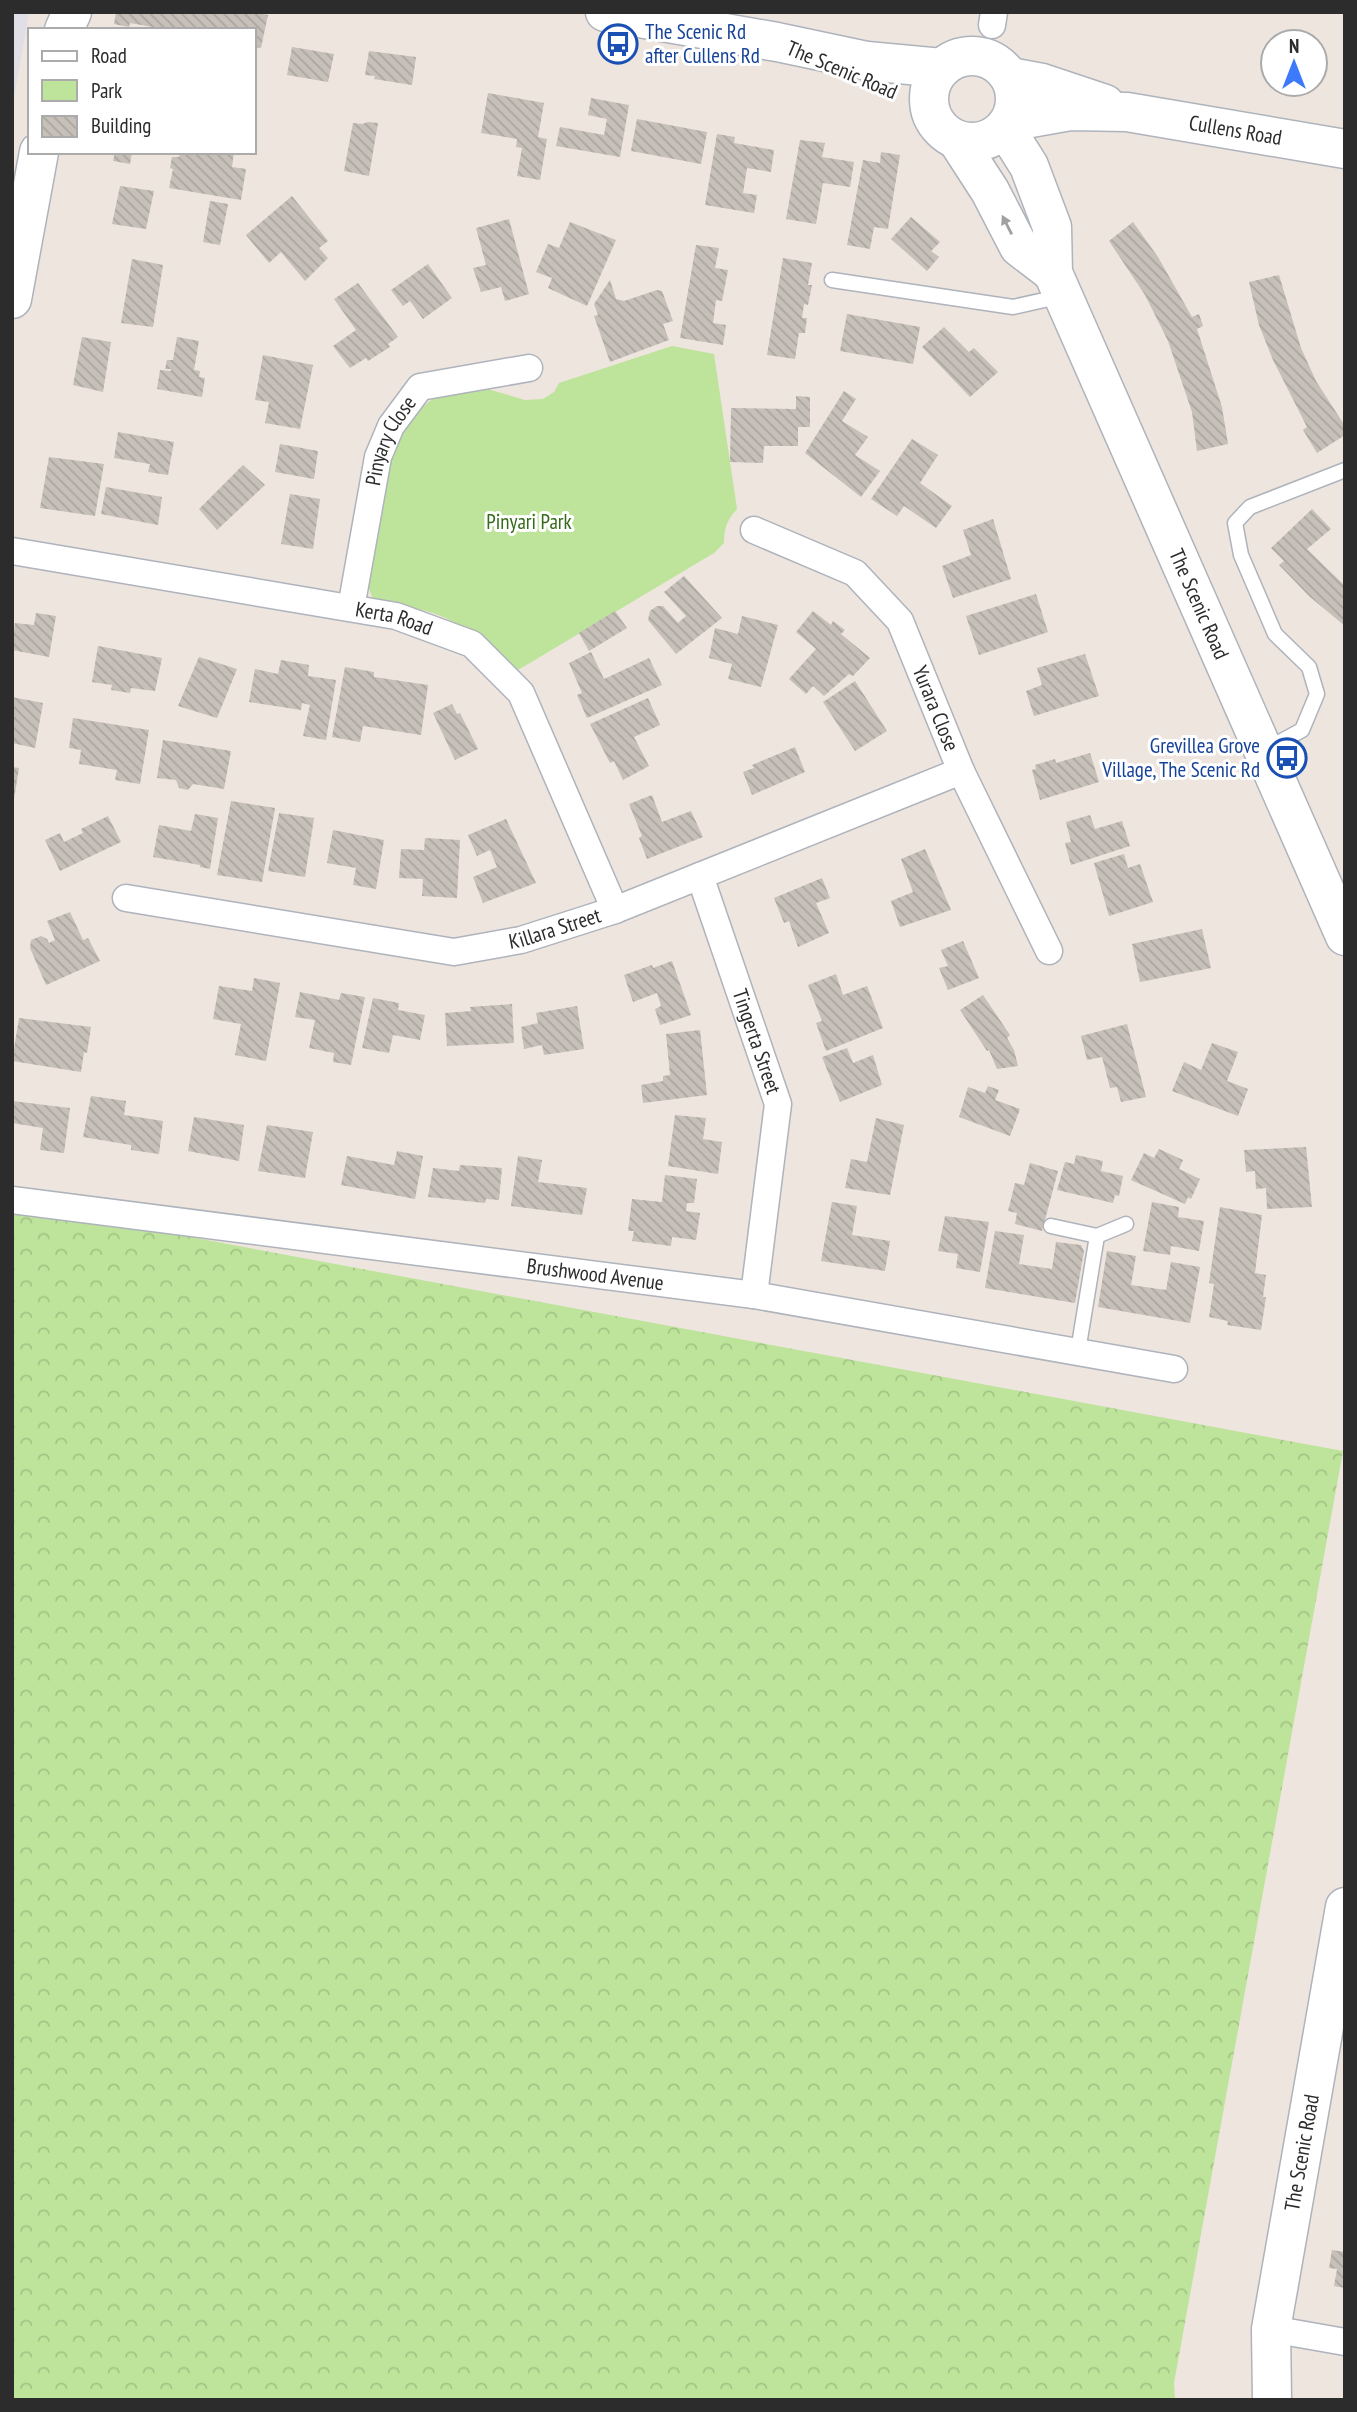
<svg xmlns="http://www.w3.org/2000/svg" width="1357" height="2412" font-family="'PT Sans Narrow',sans-serif">
  <style>
    .industrial { fill: #e0dee6 }
    .forest { fill: url(#forest-crowns) }
    .park { fill: #bde49a }
    .building { fill: url(#building-back-hatch) }
    .lines { fill: none; stroke-linecap: round; stroke-linejoin: round }
    .lane-casing { stroke: #aeb3bc; stroke-width: 17 }
    .street-casing { stroke: #aeb3bc; stroke-width: 29 }
    .secondary-casing { stroke: #aeb3bc; stroke-width: 41 }
    .lane { stroke: #fff; stroke-width: 14 }
    .street { stroke: #fff; stroke-width: 26 }
    .secondary { stroke: #fff; stroke-width: 38 }
    .oneway { fill: #a0a0a0 }
    .labels { text-anchor: middle; stroke-width: 6; stroke-linejoin: round; paint-order: stroke }
    .transit-label { font-size: 21px; fill: #164399; stroke: #fff; text-anchor: start }
    .street-label { font-size: 21px; fill: #2c2c2c; stroke: #fff }
    .park-label { font-size: 21px; fill: #356a1a; stroke: #fff }
  </style>
  <defs>
    <pattern id="forest-crowns" width="20" height="18" patternUnits="userSpaceOnUse" patternTransform="scale(1.75)"><rect width="20" height="18" fill="#bde49a"/><path d="M2 6a3 3 0 1 1 6 0M12 15a3 3 0 1 1 6 0" fill="none" stroke="#a3c485"/></pattern>
    <pattern id="building-back-hatch" width="6" height="6" patternUnits="userSpaceOnUse" patternTransform="scale(1.75)"><rect width="6" height="6" fill="#c6c0b9"/><path d="M-1 5l2 2M0 0l6 6M5-1l2 2" fill="none" stroke="#aaa59f"/></pattern>
  </defs>
  <rect width="100%" height="100%" fill="#ede5de"/>
  <path class="industrial" d="M12,12H29L12,109Z"/>
  <path class="forest" d="M12,1204L1343,1451L1174,2383L1175,2400H12Z"/>
  <path class="park" d="M672,346L714,354L737,509C727,520 724,528 724,543L714,553L518,670C489,646 463,621 426,611C408,607 390,606 373,599L368,586L393,446L409,417L434,398L484,388L525,400L543,399L554,392L559,383Z"/>
  <g class="building">
    <path d="M116,12H251L268,15L261,48L254,47V30H169L130,23L129,27L114,24Z"/>
    <path d="M292,47L334,54L328,82L287,75Z"/>
    <path d="M369,51L416,57L412,85L374,79L375,76L365,75Z"/>
    <path d="M488,93L544,103L538,137L547,139L540,180L517,176L522,148L516,147L517,139L481,133Z"/>
    <path d="M591,98L629,105L620,157L556,146L560,127L604,135L607,119L588,115Z"/>
    <path d="M637,119L707,132L701,164L631,151Z"/>
    <path d="M368,122L378,123L369,176L344,171L353,123L362,124Z"/>
    <path d="M717,134L735,137L734,143L774,150L771,172L747,168L743,193L757,195L754,213L705,205Z"/>
    <path d="M800,140L825,143L822,157L854,162L850,187L823,183L816,224L786,219Z"/>
    <path d="M115,152H132L130,164L113,161Z"/>
    <path d="M180,152H234L232,167L246,169L241,200L169,188L173,169L170,168L172,157H179Z"/>
    <path d="M881,152L900,155L888,229L874,227L870,249L847,245L863,160L880,163Z"/>
    <path d="M120,186L154,191L146,229L112,224Z"/>
    <path d="M292,196L328,241L319,248L328,258L305,281L281,252L269,263L246,235Z"/>
    <path d="M210,201L228,204L220,245L203,242Z"/>
    <path d="M911,217L940,242L931,251L939,257L927,271L891,239Z"/>
    <path d="M509,219L529,294L505,301L501,287L481,292L473,268L486,265L476,228Z"/>
    <path d="M570,222L616,240L587,306L548,288L552,278L536,272L548,244L559,248Z"/>
    <path d="M1133,222L1158,257L1192,317L1199,314L1203,326L1197,329L1222,407L1228,444L1197,451L1192,412L1168,341L1145,295L1109,241Z"/>
    <path d="M696,245L719,248L715,268L728,270L722,301L716,300L713,323L726,325L723,345L680,338Z"/>
    <path d="M783,258L812,263L808,285H812L808,305L804,304L802,318H807L805,333H799L795,359L767,355Z"/>
    <path d="M132,259L163,265L153,327L121,323Z"/>
    <path d="M428,264L452,298L423,319L410,301L403,306L391,290Z"/>
    <path d="M1279,275L1301,348L1316,381L1345,426V435L1317,453L1303,430L1307,427L1273,360L1259,325L1249,282Z"/>
    <path d="M610,280L616,299L624,301L657,290L662,291L673,321L663,324L669,340L610,362L594,316L598,315L594,304Z"/>
    <path d="M358,283L398,337L388,344L390,347L368,361L366,358L350,368L333,346L356,330L334,299Z"/>
    <path d="M847,314L920,327L913,364L840,351Z"/>
    <path d="M944,327L969,352L974,348L998,372L970,397L922,347Z"/>
    <path d="M82,337L111,342L103,392L73,385Z"/>
    <path d="M177,337L199,341L194,370L200,371L199,377L205,378L202,397L157,389L160,370L171,371V369H165L167,360H173Z"/>
    <path d="M263,355L313,365L300,429L265,423L269,402L255,400Z"/>
    <path d="M844,391L856,399L842,421L868,437L855,455L880,471L861,497L805,453Z"/>
    <path d="M796,396L810,397V427H798V446H764L763,463L730,462L731,408L796,409Z"/>
    <path d="M118,432L174,442L168,475L148,472L150,464L114,458Z"/>
    <path d="M912,439L938,455L920,483L952,506L936,528L904,506L897,516L871,499Z"/>
    <path d="M280,444L318,451L314,479L275,472Z"/>
    <path d="M49,457L104,464L95,516L40,508Z"/>
    <path d="M243,465L265,485L217,530L199,509Z"/>
    <path d="M106,487L162,497L158,525L101,514Z"/>
    <path d="M290,494L320,499L313,549L281,544Z"/>
    <path d="M1312,509L1331,529L1307,549L1345,586V626L1310,597L1279,565L1284,561L1271,548Z"/>
    <path d="M993,519L1011,579L953,598L942,566L971,555L963,530Z"/>
    <path d="M684,576L722,618L676,654L648,620L650,611L657,606H663L678,623L686,616L664,592Z"/>
    <path d="M1036,594L1048,632L979,655L966,616Z"/>
    <path d="M615,611L627,628L589,651L579,633Z"/>
    <path d="M813,611L831,625L833,621L845,630L841,634L870,658L853,676L849,674L824,696L813,686L806,694L789,679L816,649L796,632Z"/>
    <path d="M36,613L56,616L49,657L12,650L15,623L34,625Z"/>
    <path d="M742,616L778,625L761,687L728,679L732,664L709,658L715,628L738,634Z"/>
    <path d="M98,646L162,658L155,691L131,688L130,693L111,690L112,685L92,682Z"/>
    <path d="M591,652L604,679L649,658L662,685L587,718L577,695L582,693L569,663Z"/>
    <path d="M1085,654L1099,696L1034,716L1026,691L1042,685L1037,668Z"/>
    <path d="M199,657L237,669L217,718L178,706Z"/>
    <path d="M281,660L309,665L308,676L336,680L326,740L303,736L310,705L302,703L301,710L249,702L255,669L278,674Z"/>
    <path d="M345,667L374,672V677L428,685L421,735L363,726L360,742L332,737Z"/>
    <path d="M855,681L887,731L855,751L823,702Z"/>
    <path d="M12,697L43,703L35,748L12,743Z"/>
    <path d="M648,698L660,725L634,737L649,766L623,780L614,761L610,763L590,724Z"/>
    <path d="M452,704L457,714L460,713L478,749L455,760L433,713Z"/>
    <path d="M73,718L149,730L140,784L115,780L117,770L79,764L81,750L69,748Z"/>
    <path d="M163,740L231,751L224,789L193,784L188,790L179,788L176,780L157,778Z"/>
    <path d="M795,747L805,772L752,795L743,772L754,768L752,765Z"/>
    <path d="M1090,753L1099,782L1040,800L1032,770L1036,769L1035,765L1055,759L1056,763Z"/>
    <path d="M12,767L19,768L14,799L12,798Z"/>
    <path d="M652,795L662,822L691,811L703,837L647,859L639,838L642,836L629,804Z"/>
    <path d="M231,801L275,808L262,882L217,875Z"/>
    <path d="M279,813L314,818L305,877L268,871Z"/>
    <path d="M195,814L218,818L210,869L200,867V865L153,857L159,825L191,831Z"/>
    <path d="M1090,815L1095,829L1122,821L1130,846L1071,865L1065,843L1071,842L1066,822Z"/>
    <path d="M108,816L121,842L60,871L45,840L60,833L64,842L83,833L81,829Z"/>
    <path d="M506,819L536,883L483,903L473,877L497,867L490,850L477,856L468,835Z"/>
    <path d="M333,830L384,840L376,889L353,885L356,868L327,863Z"/>
    <path d="M425,838L460,840L457,898L422,896L423,879L399,878L401,849L424,850Z"/>
    <path d="M925,849L951,910L900,927L891,901L913,892L901,859Z"/>
    <path d="M1124,854L1128,868L1140,864L1153,902L1109,916L1094,863Z"/>
    <path d="M822,878L830,898L816,903L829,933L798,947L789,921L784,923L774,898Z"/>
    <path d="M70,912L83,940L88,938L100,961L46,985L30,948L31,940L41,936L47,939L49,943L55,940L47,921Z"/>
    <path d="M1202,929L1211,968L1140,982L1132,944Z"/>
    <path d="M963,941L979,978L948,990L939,968L948,966L941,950Z"/>
    <path d="M672,961L691,1015L660,1025L655,1009L661,1006L657,993L633,1002L624,975L652,965L653,968Z"/>
    <path d="M836,974L843,995L867,986L883,1028L826,1051L816,1023L822,1021L808,985Z"/>
    <path d="M254,978L280,983L266,1061L235,1055L241,1024L213,1019L219,986L252,991Z"/>
    <path d="M300,992L339,1000L341,993L365,997L351,1065L333,1062L334,1053L309,1048L315,1020L295,1017Z"/>
    <path d="M983,995L1010,1035L1007,1038L1014,1050L1018,1066L997,1069L989,1050L987,1051L960,1010Z"/>
    <path d="M373,998L399,1003L398,1010L425,1015L420,1040L393,1035L389,1053L362,1048Z"/>
    <path d="M512,1004L514,1043L447,1046L445,1013L471,1011L470,1007Z"/>
    <path d="M577,1006L584,1049L544,1055L542,1045L524,1049L521,1027L538,1023L536,1013Z"/>
    <path d="M19,1018L91,1027L87,1053L84,1052L81,1072L12,1061Z"/>
    <path d="M1127,1024L1146,1097L1121,1102L1117,1087L1110,1088L1102,1057L1087,1060L1081,1036Z"/>
    <path d="M700,1030L707,1095L643,1103L641,1085L663,1081V1076L670,1075L666,1034Z"/>
    <path d="M1212,1043L1238,1052L1227,1081L1248,1089L1238,1116L1172,1091L1184,1062L1201,1070Z"/>
    <path d="M847,1048L853,1063L873,1055L882,1085L840,1102L822,1057Z"/>
    <path d="M988,1086L999,1090L995,1100L1020,1109L1010,1136L959,1117L968,1087L985,1093Z"/>
    <path d="M91,1096L126,1101L124,1115L163,1121L159,1154L131,1150V1145L83,1137Z"/>
    <path d="M12,1101L70,1108L64,1153L40,1150L43,1128L12,1123Z"/>
    <path d="M675,1115L706,1118L703,1139L722,1142L718,1174L668,1166Z"/>
    <path d="M194,1117L244,1125L239,1161L188,1151Z"/>
    <path d="M876,1118L904,1125L890,1195L845,1188L851,1159L867,1162Z"/>
    <path d="M267,1125L313,1132L305,1178L258,1171Z"/>
    <path d="M1306,1147L1312,1207L1267,1209L1266,1188L1256,1189L1255,1171L1246,1172L1244,1150Z"/>
    <path d="M1159,1149L1183,1160L1179,1169L1200,1179L1191,1199L1188,1197L1185,1204L1131,1180L1144,1153L1154,1158Z"/>
    <path d="M397,1151L423,1156L415,1199L341,1185L347,1156L394,1165Z"/>
    <path d="M1076,1155L1103,1161L1101,1171L1123,1176L1119,1196L1115,1195L1113,1203L1057,1190L1065,1162L1074,1164Z"/>
    <path d="M518,1156L542,1160L538,1182L587,1188L582,1215L511,1206Z"/>
    <path d="M1030,1163L1058,1171L1042,1231L1015,1224L1017,1213L1008,1211L1015,1183L1024,1185Z"/>
    <path d="M460,1165L502,1168L499,1200L486,1199L485,1203L428,1197L433,1168L459,1171Z"/>
    <path d="M665,1175L697,1179L694,1203H687L686,1211L700,1213L696,1240L672,1237L671,1246L632,1241L634,1231H628L632,1199L662,1202Z"/>
    <path d="M832,1202L857,1206L852,1235L890,1241L885,1271L821,1261Z"/>
    <path d="M1152,1202L1179,1207L1178,1217L1204,1221L1199,1251L1171,1246L1170,1255L1143,1251Z"/>
    <path d="M1220,1207L1262,1215L1255,1273L1266,1275L1263,1297H1266L1261,1330L1227,1325L1228,1321L1209,1317L1214,1284L1209,1283Z"/>
    <path d="M945,1216L989,1222L980,1272L956,1268L958,1254L938,1251Z"/>
    <path d="M995,1231L1024,1235L1019,1264L1052,1269L1056,1242L1081,1245L1084,1251L1075,1303L985,1288Z"/>
    <path d="M1107,1251L1136,1256L1131,1285L1166,1290L1171,1262L1200,1267L1190,1323L1098,1307Z"/>
    <path d="M1332,2250L1345,2252V2288L1334,2286L1337,2269L1329,2268Z"/>
  </g>
  <g class="lines">
    <g class="lane-casing">
      <g id="lane">
        <path d="M832,280L1013,307L1062,296"/>
        <path d="M1265,750L1302,730L1317,694L1309,667L1275,634L1241,555L1235,523L1250,507L1345,470"/>
        <path d="M1051,1226L1097,1236L1078,1351"/>
        <path d="M1097,1236L1126,1224"/>
      </g>
    </g>
    <g class="street-casing">
      <g id="street">
        <path d="M992,25L994,12"/>
        <path id="s1" d="M754,530L855,573L900,621L961,771L1049,951"/>
        <path id="s2" d="M12,551L396,616L472,644L521,693L615,910"/>
        <path id="s3" d="M351,608L378,457L391,426L420,387L529,368"/>
        <path id="s4" d="M700,876L778,1104L754,1295"/>
        <path id="s5" d="M126,898L454,952L521,940L615,910L961,771"/>
        <path id="s6" d="M12,1200L754,1295L1174,1369"/>
        <path d="M1271,2329L1345,2342"/>
      </g>
    </g>
    <g class="secondary-casing">
      <g id="secondary">
        <path d="M605,12L777,42L867,61L942,68"/>
        <path d="M64,30L72,12"/>
        <circle cx="972" cy="99" r="43"/>
        <path d="M1010,77L1042,83L1105,104"/>
        <path id="s7" d="M1009,122L1070,111L1127,112L1345,149"/>
        <path id="s8" d="M1005,128L1029,166L1052,227L1053,273L1345,936"/>
        <path d="M957,140L990,191L1019,247L1053,273"/>
        <path d="M12,299L39,152"/>
        <path id="s9" d="M1272,2400L1271,2329L1345,1907"/>
      </g>
    </g>
    <use href="#lane" class="lane"/>
    <use href="#street" class="street"/>
    <use href="#secondary" class="secondary"/>
  </g>
  <defs><path id="oneway-solid" d="M-6-.8H1V-3.2L6.5 0L1 3.2V.8H-6Z" transform="scale(1.75)"/></defs>
  <use class="oneway" href="#oneway-solid" transform="translate(1007 225) rotate(-117)"/>
  <defs>
    <g id="bus-ring" transform="scale(2.0125)"><circle r="9.5" fill="#fff" stroke="#1a4fb4" stroke-width="1.5"/><path d="M-5-6H5V4H4V6H2V4H-2V6H-4V4H-5ZM-3.5-4V0h7V-4ZM-3.5 1.2v1.5H-2V1.2ZM2 1.2v1.5H3.5V1.2Z" fill="#1a4fb4"/></g>
  </defs>
  <g fill-rule="evenodd">
    <use href="#bus-ring" x="618" y="44"/>
    <use href="#bus-ring" x="1287" y="758"/>
  </g>
  <g class="labels">
    <g class="transit-label">
      <text x="645" y="39">The Scenic Rd<tspan x="645" dy="24">after Cullens Rd</tspan></text>
      <text x="1260" y="753" text-anchor="end">Grevillea Grove<tspan x="1260" dy="24">Village, The Scenic Rd</tspan></text>
    </g>
    <g class="street-label">
      <text transform="translate(842 70) rotate(23)" y="7">The Scenic Road</text>
      <text dy="7" stroke="none"><textPath href="#s7" startOffset="229">Cullens Road</textPath></text>
      <text dy="7" stroke="none"><textPath href="#s3" startOffset="173">Pinyary Close</textPath></text>
      <text dy="7" stroke="none"><textPath href="#s8" startOffset="518">The Scenic Road</textPath></text>
      <text dy="7" stroke="none"><textPath href="#s2" startOffset="388">Kerta Road</textPath></text>
      <text dy="7" stroke="none"><textPath href="#s1" startOffset="270">Yurara Close</textPath></text>
      <text dy="7" stroke="none"><textPath href="#s5" startOffset="436">Killara Street</textPath></text>
      <text dy="7" stroke="none"><textPath href="#s4" startOffset="175">Tingerta Street</textPath></text>
      <text dy="7" stroke="none"><textPath href="#s6" startOffset="588">Brushwood Avenue</textPath></text>
      <text dy="7" stroke="none"><textPath href="#s9" startOffset="250">The Scenic Road</textPath></text>
    </g>
    <g class="park-label">
      <text x="529" y="529">Pinyari Park</text>
    </g>
  </g>
  <rect width="1357" height="2412" fill="none" stroke="#2c2c2c" stroke-width="28"/>
  <rect x="28" y="28" width="228" height="126" fill="#ffffff" stroke="#ababab" stroke-width="2"/>
  <rect x="42" y="51" width="35" height="10" fill="#ffffff" stroke="#ababab" stroke-width="2"/>
  <text x="91" y="63" font-size="21" fill="#2c2c2c">Road</text>
  <rect x="42" y="80" width="35" height="21" fill="#bde49a" stroke="#ababab" stroke-width="2"/>
  <text x="91" y="98" font-size="21" fill="#2c2c2c">Park</text>
  <rect x="42" y="116" width="35" height="21" fill="url(#building-back-hatch)" stroke="#ababab" stroke-width="2"/>
  <text x="91" y="133" font-size="21" fill="#2c2c2c">Building</text>
  <g transform="translate(1294 63)"><circle r="33" fill="#ffffff" stroke="#ababab" stroke-width="2"/>
  <path d="M0-5L12 26L0 18L-12 26Z" fill="#3d7afb"/>
  <text y="-10" font-size="19" font-weight="bold" text-anchor="middle" fill="#2c2c2c">N</text>
  </g>
</svg>
